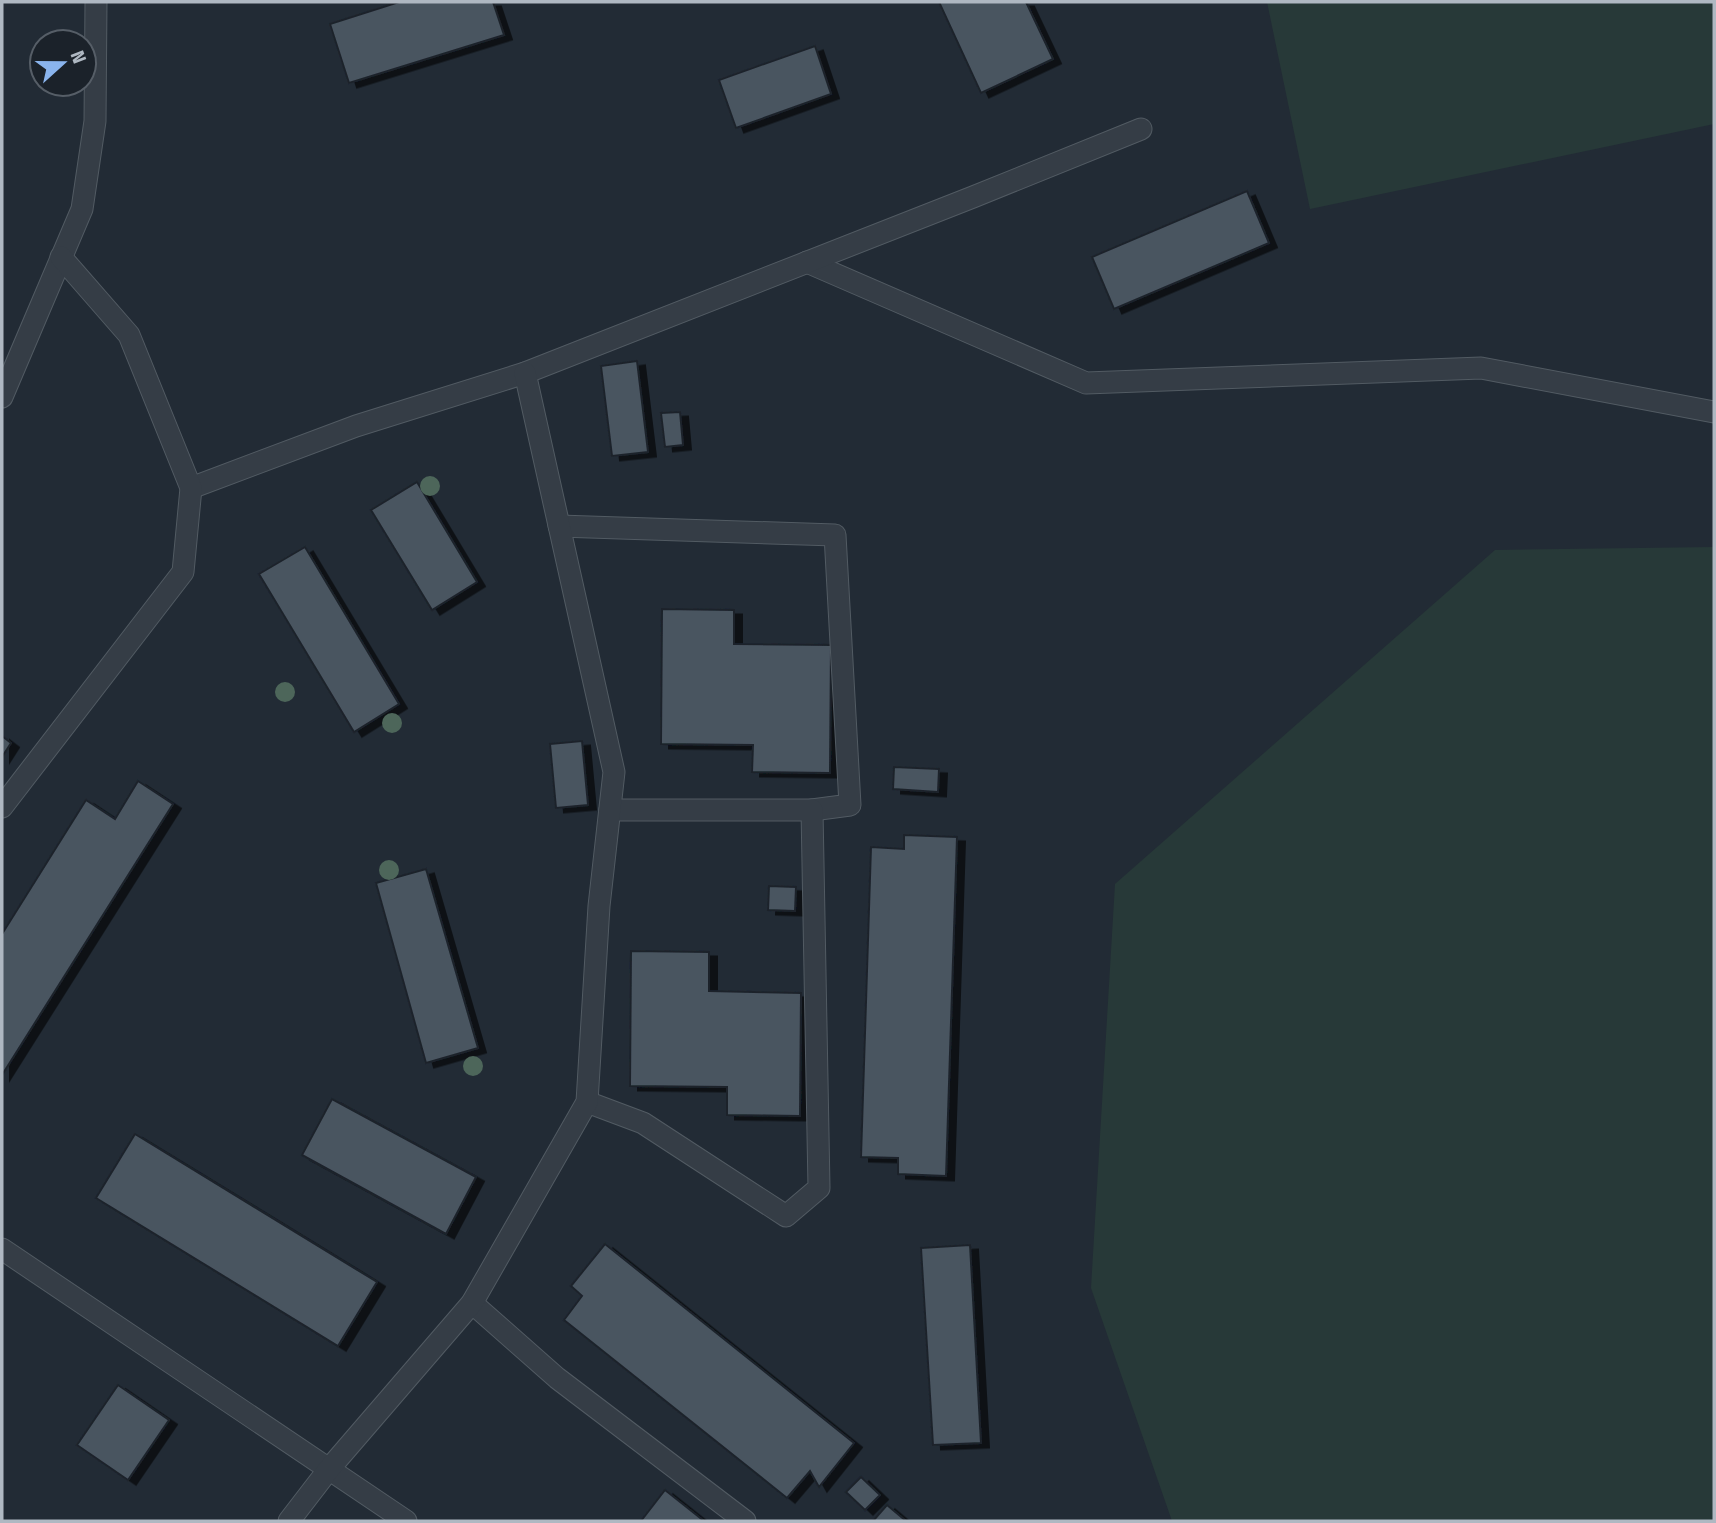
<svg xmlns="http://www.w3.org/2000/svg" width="1716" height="1523" font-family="'Fira Sans Condensed',sans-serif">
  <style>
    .green { fill: #273938 }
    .building { fill: #4a5561; stroke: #1d242c; stroke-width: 2; filter: url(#shadow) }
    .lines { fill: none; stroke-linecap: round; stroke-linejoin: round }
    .service-casing { stroke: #525b63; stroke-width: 23 }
    .service { stroke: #353d46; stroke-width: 21 }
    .tree { fill: #4d665a }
  </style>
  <defs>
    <filter id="shadow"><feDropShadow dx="8" dy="4.5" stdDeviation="0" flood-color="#0009"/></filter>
  </defs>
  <rect width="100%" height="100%" fill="#222b35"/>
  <g class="green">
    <path d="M1267,2H1714V124L1310,209Z"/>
    <path d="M1714,547V1521H1172L1091,1288L1115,884L1495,550Z"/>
  </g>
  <g class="building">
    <path d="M399,2H493L504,35L349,83L330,24Z"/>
    <path d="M939,2H1026L1053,59L981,93Z"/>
    <path d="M815,46L831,94L736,128L719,80Z"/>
    <path d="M1247,191L1269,243L1114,309L1092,257Z"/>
    <path d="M637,361L648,452L612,456L601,366Z"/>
    <path d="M680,412L683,445L665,447L661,413Z"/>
    <path d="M417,482L477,582L432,610L371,510Z"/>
    <path d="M305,547L399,704L354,732L259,574Z"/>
    <path d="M662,609L734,610V644L831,645L830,773L752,772L753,745L661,744Z"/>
    <path d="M2,736L11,743L2,757Z"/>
    <path d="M582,741L588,805L556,808L550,744Z"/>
    <path d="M894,767L939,769L938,792L893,789Z"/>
    <path d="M138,781L173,804L2,1075V934L86,800L115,819Z"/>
    <path d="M904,835L957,837L946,1176L898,1174V1158L861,1157L871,847L904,849Z"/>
    <path d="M426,869L478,1048L426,1063L376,883Z"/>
    <path d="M769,886L796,887L795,911L768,910Z"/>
    <path d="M631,951L709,952V991L801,993L800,1116L727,1115V1087L630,1086Z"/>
    <path d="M332,1099L476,1177L446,1234L302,1155Z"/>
    <path d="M135,1134L377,1282L338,1346L96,1198Z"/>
    <path d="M605,1244L854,1443L819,1487L810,1471L787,1498L564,1320L582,1296L571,1286Z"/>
    <path d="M970,1245L981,1443L933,1445L921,1248Z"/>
    <path d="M118,1385L169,1420L128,1480L77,1445Z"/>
    <path d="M861,1477L880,1495L865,1510L846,1492Z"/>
    <path d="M665,1490L704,1521H641Z"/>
    <path d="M887,1505L906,1521H873Z"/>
  </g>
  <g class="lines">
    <g class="service-casing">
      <g id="service">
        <path d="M807,262L1086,383L1481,368L1714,412"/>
        <path d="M2,397L82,209L95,121L96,2"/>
        <path d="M191,488L356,426L525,373L973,197L1141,129"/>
        <path d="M559,526L835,535L850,805L812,810"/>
        <path d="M2,807L183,572L191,488L129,335L61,257"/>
        <path d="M587,1102L643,1123L786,1216L819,1188L812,810H610"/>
        <path d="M2,1249L406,1521"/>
        <path d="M472,1303L557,1378L745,1521"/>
        <path d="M289,1521L329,1469L472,1303L587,1102L599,906L614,772L525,373"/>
      </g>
    </g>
    <use href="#service" class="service"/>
  </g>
  <g class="tree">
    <circle cx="430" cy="486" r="10"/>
    <circle cx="285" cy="692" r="10"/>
    <circle cx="392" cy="723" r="10"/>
    <circle cx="389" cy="870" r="10"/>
    <circle cx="473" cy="1066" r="10"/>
  </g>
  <rect width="1716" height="1523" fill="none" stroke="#afb8c2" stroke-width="7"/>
  <g transform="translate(63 63) rotate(69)"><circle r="33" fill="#1b222a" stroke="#565e67" stroke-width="2"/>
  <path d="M0-5L12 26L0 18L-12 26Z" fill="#8ab4ed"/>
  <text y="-10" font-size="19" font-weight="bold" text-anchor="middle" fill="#afb8c2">N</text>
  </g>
</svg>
